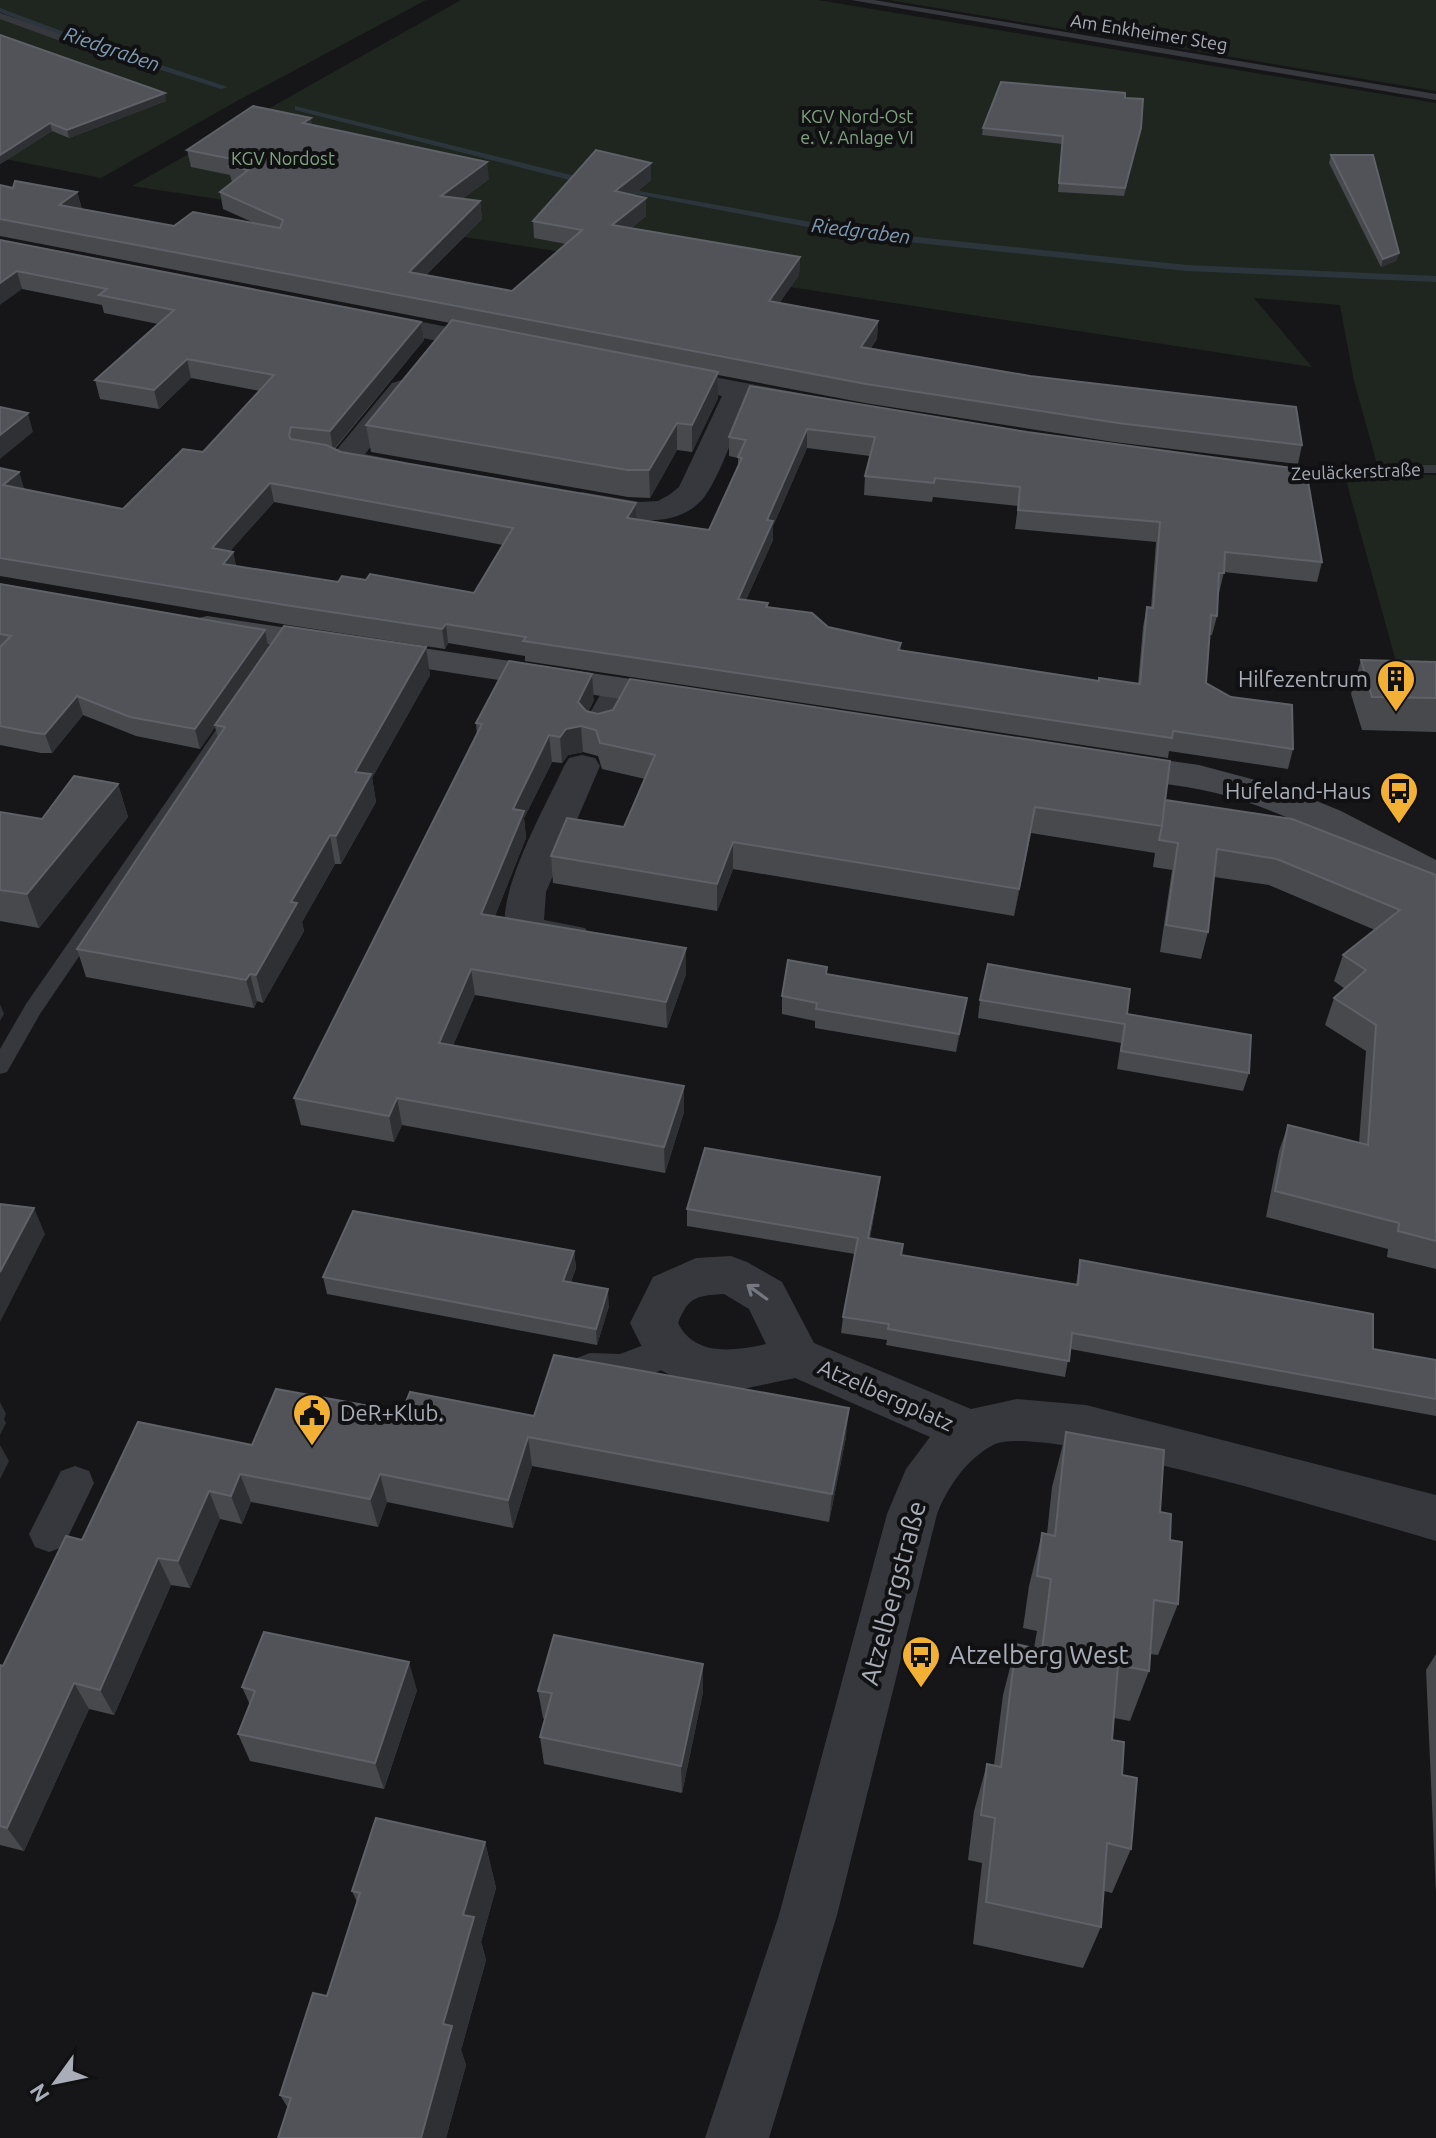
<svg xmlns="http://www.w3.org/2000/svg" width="1436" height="2138" font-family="Ubuntu,sans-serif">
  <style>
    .green { fill: #1e261f }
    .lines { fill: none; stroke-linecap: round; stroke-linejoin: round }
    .stream { fill: #2c353c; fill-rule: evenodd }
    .service { fill: #37383d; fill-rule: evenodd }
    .pedestrian { fill: #37383d; fill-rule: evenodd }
    .minor { fill: #37383d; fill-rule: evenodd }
    .secondary { fill: #45474d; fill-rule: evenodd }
    .wall { fill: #47494d; fill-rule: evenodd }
    .shaded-wall { fill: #2f3033 }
    .building { fill: #525359; stroke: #5f6168; stroke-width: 2; fill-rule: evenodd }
    .oneway { stroke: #757881 }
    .labels { text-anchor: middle; stroke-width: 8; stroke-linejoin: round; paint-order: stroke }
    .far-street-label { font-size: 18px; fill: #a8adb8; stroke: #111113 }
    .far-park-label { font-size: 18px; fill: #7fa381; stroke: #111113 }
    .far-water-label { font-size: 20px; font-style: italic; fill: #7f9bb3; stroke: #111113 }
    .poi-label { font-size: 22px; fill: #a8adb8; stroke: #111113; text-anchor: end }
    .street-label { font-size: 22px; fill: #a8adb8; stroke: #111113 }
    .near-street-label { font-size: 26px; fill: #a8adb8; stroke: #111113 }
    .near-poi-label { font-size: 26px; fill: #a8adb8; stroke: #111113; text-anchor: start }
  </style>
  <rect width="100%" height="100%" fill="#161618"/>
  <g class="green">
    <path d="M0,0H426L237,101L101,178L0,158Z"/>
    <path d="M461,0H818L1436,103V465L1377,464L1354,381L1340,305L1254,298L1312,367L132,186Z"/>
    <path d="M889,0H1436V91Z"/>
    <path d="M1344,473L1436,475V669H1398Z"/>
  </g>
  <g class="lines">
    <g class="stream">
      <path d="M0,8L91,42L228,87L221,89L85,46L0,12Z"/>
      <path d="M295,106L591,180L592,182L585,184L295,110Z"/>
      <path d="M617,187L860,231L1187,265L1436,276V282L1187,271L860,237L620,191H617Z"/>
    </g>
    <g class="service">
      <path d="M851,0H874L1436,94V100Z"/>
      <path d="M0,13L71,38L72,40L63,42L0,19Z"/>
      <path d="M1342,465H1436V473H1342L1304,481L1297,477Z"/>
      <path d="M224,726L232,731L40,1014L7,1072L0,1074V1049L26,1004L218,727Z"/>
    </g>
    <g class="pedestrian">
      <path d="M668,1336L681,1340L686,1351L681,1362C646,1376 615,1393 577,1380L572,1369L577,1358L590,1353L620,1354Z"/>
      <path d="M75,1466L89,1471L94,1483L63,1547L49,1552L35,1547L29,1534L61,1471Z"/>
    </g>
    <g class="minor">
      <path d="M367,311L498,337L508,339L512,345L508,351L498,353L357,325L353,319L357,313Z"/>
      <path d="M661,367L804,394L814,397L818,403L814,409L804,412L748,401C736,427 721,474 705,496C675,536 611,517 571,508L567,501L571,494L582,492L640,502L658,501L669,495L679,487L722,396L651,381L647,375L651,369Z"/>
      <path d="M402,380L412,383L416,389L365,454L405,462L409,468L405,474L394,477L334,465L330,459L334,453L392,383Z"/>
      <path d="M620,678L632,681L637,688L612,735L600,738L588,735L582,727L608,681Z"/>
      <path d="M582,755L595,758L600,766L546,892L544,920L585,928L591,938L585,948L571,952L509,940C488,905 548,802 564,766L569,758Z"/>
      <path d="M731,1256L747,1262L782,1282L814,1343L971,1409L1017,1399L1086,1405L1436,1495V1541C1370,1522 1040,1420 993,1445C967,1459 948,1486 937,1514L837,1915L769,2138H705L779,1915L887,1514L906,1469L930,1437L795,1378L743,1389H702L685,1383L651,1365L630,1323L653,1277L696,1258ZM724,1294L749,1309L766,1344C734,1351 695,1357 678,1323C689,1296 696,1296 724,1294Z"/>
    </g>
    <g class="secondary">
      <path d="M207,616L685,687L698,690L703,698L698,706L685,709L195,633L190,626L195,619Z"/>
      <path d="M1109,752L1199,765L1285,788L1341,811L1436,860V892L1422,888C1357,850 1290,812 1216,793C1177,783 1135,783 1096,772L1090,764L1096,756Z"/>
    </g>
  </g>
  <g class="wall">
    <path d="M0,35L166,101L69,138L52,131L0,164Z"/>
    <path d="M1125,98L1141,128L1124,196L1058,192L1062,144L982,135L983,128Z"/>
    <path d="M312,125L489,179L462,199L480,201L482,219L426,275L512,291L566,244L534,238L533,221L651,180L633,195L646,198V216L630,229L800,257L799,275L779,303L878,321L877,339L871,348L1302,445L1298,464L1114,442L865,403L718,375V398L692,452L677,450L650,498L628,497L371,452L366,425L450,323L0,236V185L13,188L77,192L82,209L174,226L252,222L223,209L220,192L232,182L230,175L191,167L187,150Z"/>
    <path d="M1331,155L1399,253L1396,261L1381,267L1329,163Z"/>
    <path d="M0,240L421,322L424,340L335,449L341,452L636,503L637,519L709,530L738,465V458L729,456V437L750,386L1322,562L1317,582L1224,572L1219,593H1218L1217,616L1212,635H1210L1206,683L1293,749L1288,769L1169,751L1168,758L525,661V656L448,643L445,649L288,625L0,576V468L19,472L24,490L123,509L203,452L260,391L191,378L159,409L100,399L95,380L158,324L104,313L102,305L22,289ZM807,448L870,456L865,476L864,495L932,502L933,497L1018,506L1015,529L1156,542L1151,608L1147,607L1143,627L1138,684L1099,681L900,651L901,643L828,627L768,607V603L746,600L773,540V526ZM274,502L503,545L474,593L366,580L338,582L236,566L233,552L230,551Z"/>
    <path d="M0,584L265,630L269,648L426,647L430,675L372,778L376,802L341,864H335L302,922L304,931L263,1003L257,1001L254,1008L86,977L77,949L218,738L215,727L200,749L136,736L83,715L52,753H41L0,745Z"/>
    <path d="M1361,660L1436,662V732L1362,730L1351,694Z"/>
    <path d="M594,700L588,712L1164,806L1436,875V1269L1387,1257L1388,1249L1266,1217L1279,1151L1288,1125L1359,1143L1366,1051L1325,1025L1334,998L1345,989L1334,981L1343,955L1375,930L1269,885L1214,877L1208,932L1201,959L1160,952L1172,870L1153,867L1155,853L1031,833L1014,916L733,869L717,911L553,883L551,856L624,827L645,779L602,769L598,756L583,752L568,755L562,763L552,762L524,818L526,838L495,916L686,948V974L667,1028L475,995L453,1045L684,1086V1112L665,1173L402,1125L394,1142L301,1125L294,1098L477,735L476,723Z"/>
    <path d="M118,784L128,817L39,928L0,921V812L42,819Z"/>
    <path d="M827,967V974L967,998L956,1052L815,1028V1021L782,1014V996Z"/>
    <path d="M980,1000L1127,1014L1249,1073L1243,1091L1117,1069L1121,1043L978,1018Z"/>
    <path d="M878,1193L870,1238L902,1255L1076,1284L1080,1260L1373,1349L1436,1360V1416L1070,1349L1065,1377L886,1345L887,1340L841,1333L843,1317L855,1254L687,1226V1209Z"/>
    <path d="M574,1251L576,1268L571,1282L609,1306L597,1345L327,1294L323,1277Z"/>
    <path d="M402,1412L534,1416L846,1437L829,1522L532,1466L513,1528L387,1502L378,1527L251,1502L242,1524L220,1519L190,1588L171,1585L114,1715L89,1709L24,1851L0,1845V1665L3,1666L82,1540L252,1445Z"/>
    <path d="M1066,1432L1160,1512L1170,1540L1178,1604L1158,1655L1150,1654L1149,1671L1130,1721L1114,1718L1112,1740L1122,1775L1131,1849L1112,1893L1104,1891L1101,1927L1083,1968L973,1944L982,1863L968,1860L974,1811L987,1764L994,1765L1003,1695L1016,1644L1034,1648L1037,1631L1023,1628L1029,1586L1042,1533L1047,1534L1052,1487Z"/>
    <path d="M1436,1654V1894L1426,1670Z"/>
    <path d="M703,1664V1692L682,1793L544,1764L540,1737L545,1719L543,1718L538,1691Z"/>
    <path d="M242,1687L417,1690L384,1789L250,1761L238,1734L250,1705Z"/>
    <path d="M485,1842L496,1888L481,1942L486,1960L461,2050L466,2065L446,2138H278L288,2108L280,2095L327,1996L357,1902L352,1891Z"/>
  </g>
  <g class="shaded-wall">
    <path d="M165,93L166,101L69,138L67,130Z"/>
    <path d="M311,118L314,135L303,123Z"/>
    <path d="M50,123L52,131L0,164V155Z"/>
    <path d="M487,162L489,179L443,213L441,196Z"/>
    <path d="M651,163V180L616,209L615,191Z"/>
    <path d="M77,192L82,209L59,205Z"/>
    <path d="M646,198V216L612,243V225Z"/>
    <path d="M480,201L482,219L411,290L409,272Z"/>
    <path d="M1399,253L1396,261L1381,267L1383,259Z"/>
    <path d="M800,257L799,275L768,320L769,301Z"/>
    <path d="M17,271L22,289L0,305V283Z"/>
    <path d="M878,321L877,339L859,365L861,347Z"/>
    <path d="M421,322L424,340L333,450L330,431Z"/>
    <path d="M187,359L191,378L159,409L154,390Z"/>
    <path d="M718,372V398L692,452V425Z"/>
    <path d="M28,413L33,432L0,459V435Z"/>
    <path d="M677,423V450L650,498L649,470Z"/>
    <path d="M807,429V448L773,526V540L738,618V599L767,520Z"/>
    <path d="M19,472L25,491L3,485Z"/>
    <path d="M270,483L274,502L216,567L212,548Z"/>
    <path d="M636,503L637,522L627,518Z"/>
    <path d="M233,552L237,571L223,564Z"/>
    <path d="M446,624L448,643L445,649L442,629Z"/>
    <path d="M265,630L269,650L200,749L195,729Z"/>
    <path d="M426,647L430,675L372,778L376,802L341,864L336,836L355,772Z"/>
    <path d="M592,674L594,700L581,726L583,752L568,755L562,763L560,737Z"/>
    <path d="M77,696L83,715L52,753L45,734Z"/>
    <path d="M549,735L552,762L524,818L526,838L485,941L481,914L513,809Z"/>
    <path d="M118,784L128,817L39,928L27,894Z"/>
    <path d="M1035,807L1031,833L1014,916L1019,889Z"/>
    <path d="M330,835L335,864L302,922L304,931L263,1003L256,975L291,902Z"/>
    <path d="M733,842V869L717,911V884Z"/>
    <path d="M686,948V974L667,1028L666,1002Z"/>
    <path d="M471,969L475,995L443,1069L439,1043Z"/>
    <path d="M250,974L257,1001L254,1008L246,980Z"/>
    <path d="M967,998L964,1016L956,1052L959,1034Z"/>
    <path d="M0,1004L4,1014L0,1021Z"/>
    <path d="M684,1086V1112L665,1173L664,1147Z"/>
    <path d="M397,1098L402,1125L394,1142L389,1116Z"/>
    <path d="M880,1177L878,1193L867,1254L868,1238Z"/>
    <path d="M34,1208L45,1234L0,1322V1272Z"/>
    <path d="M574,1251L576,1268L565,1297L563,1281Z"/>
    <path d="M608,1289L609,1306L597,1345L596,1329Z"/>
    <path d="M0,1402L6,1414L4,1419L6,1423L0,1435Z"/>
    <path d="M849,1408L846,1437L829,1522L832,1494Z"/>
    <path d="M528,1437L532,1466L513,1528L508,1500Z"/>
    <path d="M0,1445L9,1461L0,1479Z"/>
    <path d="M240,1474L251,1502L242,1524L231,1496Z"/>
    <path d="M380,1474L387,1502L378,1527L370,1499Z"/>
    <path d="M209,1491L220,1519L190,1588L178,1561Z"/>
    <path d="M158,1558L171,1585L114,1715L100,1690Z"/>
    <path d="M409,1662L417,1690L384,1789L375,1763Z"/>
    <path d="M703,1664V1692L682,1793L681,1766Z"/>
    <path d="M74,1683L89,1709L24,1851L7,1828Z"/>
    <path d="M485,1842L496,1888L481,1942L486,1960L461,2050L466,2065L446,2138H421L463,1915Z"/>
  </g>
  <g class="building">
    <path d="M0,35L165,93L67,130L50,123L0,155Z"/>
    <path d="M1001,82L1125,93V98L1143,99L1141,128L1125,188L1059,183L1063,136L983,128Z"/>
    <path d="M253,106L311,118L303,123L487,162L441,196L480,201L409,272L512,291L582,230L533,221L596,150L651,163L615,191L646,198L612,225L800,257L769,301L878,321L861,347L1030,376L1296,407L1302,445L1118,423L866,384L0,219V185L13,188L15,181L77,192L59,205L174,226L193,212L280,228L283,220L220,192L248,170L229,166L237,160L187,150Z"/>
    <path d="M1331,155H1373L1399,253L1383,259Z"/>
    <path d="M0,240L421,322L330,431L291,427L289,436L291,439L326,445L341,452L636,503L627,518L709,530L742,458L738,457L746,440L729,437L750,386L1027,432L1306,470L1322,562L1225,552L1224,573H1219L1217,616L1211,615L1206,683L1231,697L1292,705L1293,749L1173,731L1172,738L523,641L526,637L446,624L442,629L285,605L0,558V468L19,472L3,485L123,509L183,449L203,452L274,375L187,359L154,390L95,380L174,310L99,295L107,289L17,271L0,283ZM807,429L875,437L865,476L934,483L935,478L1020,487L1018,510L1160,522L1153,608L1147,607L1140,684L1099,678V681L898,650L901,643L828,627L812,613L766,607L768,603L738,599L773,521L767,520ZM270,483L513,528L474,593L370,574L366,580L342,576L338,582L223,564L233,552L212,548Z"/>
    <path d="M452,320L718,372L692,425L677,423L649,470H627L366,425Z"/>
    <path d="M0,407L28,413L0,435Z"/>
    <path d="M0,584L265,630L195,729L130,717L77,696L45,734L35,733L0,726V647L11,636L0,634Z"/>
    <path d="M284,626L426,647L355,772L371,774L336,836L330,835L291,902L297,903L256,975L250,974L246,980L77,949L225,727L215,725Z"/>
    <path d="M1361,660L1436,662V698L1372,697Z"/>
    <path d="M509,661L592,674L578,702L586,711L598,714L613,710L630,679L1170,761L1162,826L1165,800L1292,819L1436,875V1241L1398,1231L1399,1223L1275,1191L1288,1125L1368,1145L1376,1025L1334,998L1366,970L1343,955L1400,910L1277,859L1217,849L1208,932L1166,925L1178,843L1159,840L1162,826L1035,807L1019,889L733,842L717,884L551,856L567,818L624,827L655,755L600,743L596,730L581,726L566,729L560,737L549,735L513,809L524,811L481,914L686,948L666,1002L471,969L439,1043L684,1086L664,1147L397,1098L389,1116L294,1098L482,724L476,723Z"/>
    <path d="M74,776L118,784L27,894L0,890V812L42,819Z"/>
    <path d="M788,960L827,967L826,974L967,998L959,1034L816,1009L817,1003L782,996Z"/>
    <path d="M988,964L1130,989L1127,1014L1251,1035L1249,1073L1121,1051L1125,1024L980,1000Z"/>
    <path d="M705,1148L880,1177L868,1238L903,1244L901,1255L1078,1285L1080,1260L1373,1314V1349L1436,1360V1399L1072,1333L1069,1361L888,1329L889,1324L843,1317L858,1238L687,1209Z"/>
    <path d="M0,1204L34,1208L0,1272Z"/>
    <path d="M353,1211L574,1251L563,1281L608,1289L596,1329L323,1277Z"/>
    <path d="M554,1355L849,1408L832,1494L528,1437L508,1500L380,1474L370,1499L240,1474L231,1496L209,1491L178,1561L158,1558L100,1690L74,1683L7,1828L0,1826V1665L3,1666L66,1536L82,1540L138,1422L252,1445L276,1389L402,1412L410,1392L534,1416Z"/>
    <path d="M1066,1432L1164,1450L1160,1512L1171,1514L1170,1540L1182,1542L1178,1604L1154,1600L1149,1671L1118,1665L1112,1740L1124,1742L1122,1775L1137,1778L1131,1849L1107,1843L1101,1927L986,1902L995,1818L981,1815L987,1764L1001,1767L1016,1644L1042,1650L1051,1579L1037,1576L1042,1533L1055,1536Z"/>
    <path d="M264,1632L409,1662L375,1763L238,1734L255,1691L242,1687Z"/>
    <path d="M554,1635L703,1664L681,1766L540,1737L552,1693L538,1691Z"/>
    <path d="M376,1818L485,1842L463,1915L474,1917L443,2024L452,2026L421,2138H278L291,2098L280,2095L313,1993L327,1996L360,1893L352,1891Z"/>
  </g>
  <defs><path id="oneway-shaft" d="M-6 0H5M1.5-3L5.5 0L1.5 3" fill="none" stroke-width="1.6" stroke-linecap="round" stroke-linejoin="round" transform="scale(2)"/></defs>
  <use class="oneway" href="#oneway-shaft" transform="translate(757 1292) rotate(-144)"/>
  <defs>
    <g id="building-pin" transform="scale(2)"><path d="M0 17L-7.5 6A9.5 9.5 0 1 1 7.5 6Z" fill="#f2b134" stroke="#111113"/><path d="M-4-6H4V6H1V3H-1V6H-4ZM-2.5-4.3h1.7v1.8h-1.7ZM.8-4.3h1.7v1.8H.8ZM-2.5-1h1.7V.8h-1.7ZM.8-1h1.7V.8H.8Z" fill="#111"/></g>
    <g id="bus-pin" transform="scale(2)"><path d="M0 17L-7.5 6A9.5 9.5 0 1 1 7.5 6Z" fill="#f2b134" stroke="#111113"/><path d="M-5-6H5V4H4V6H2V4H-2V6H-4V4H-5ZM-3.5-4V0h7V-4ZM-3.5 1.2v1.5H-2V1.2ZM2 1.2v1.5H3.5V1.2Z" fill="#111"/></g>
    <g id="civic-pin" transform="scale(2)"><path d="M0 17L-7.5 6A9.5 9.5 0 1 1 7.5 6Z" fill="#f2b134" stroke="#111113"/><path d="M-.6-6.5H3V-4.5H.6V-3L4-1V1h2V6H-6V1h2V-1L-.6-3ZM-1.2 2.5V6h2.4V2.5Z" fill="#111"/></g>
  </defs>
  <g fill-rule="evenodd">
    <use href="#building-pin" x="1396" y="679"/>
    <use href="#bus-pin" x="1399" y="791"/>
    <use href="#civic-pin" x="312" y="1413"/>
    <use href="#bus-pin" x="921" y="1655"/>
  </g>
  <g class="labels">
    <g class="far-street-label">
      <text transform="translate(1149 33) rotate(9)" y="6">Am Enkheimer Steg</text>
      <text transform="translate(1356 472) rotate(-2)" y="6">Zeuläckerstraße</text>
    </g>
    <g class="far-park-label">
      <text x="857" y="123">KGV Nord-Ost<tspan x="857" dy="21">e. V. Anlage VI</tspan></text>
      <text x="283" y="165">KGV Nordost</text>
    </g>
    <g class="far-water-label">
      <text transform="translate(112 49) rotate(19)" y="7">Riedgraben</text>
      <text transform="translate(861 231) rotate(7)" y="7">Riedgraben</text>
    </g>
    <g class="poi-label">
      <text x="1368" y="687">Hilfezentrum</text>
      <text x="1371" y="799">Hufeland-Haus</text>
      <text x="340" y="1421" text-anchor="start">DeR+Klub.</text>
    </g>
    <g class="street-label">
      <text transform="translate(886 1395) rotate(24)" y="8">Atzelbergplatz</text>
    </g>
    <g class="near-street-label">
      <text transform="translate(893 1593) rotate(-75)" y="9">Atzelbergstraße</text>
    </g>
    <g class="near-poi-label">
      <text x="949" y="1664">Atzelberg West</text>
    </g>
  </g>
  <g transform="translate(56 2082) rotate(237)" stroke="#111113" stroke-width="6" paint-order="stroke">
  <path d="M0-6L14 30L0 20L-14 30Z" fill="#a8adb8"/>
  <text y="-12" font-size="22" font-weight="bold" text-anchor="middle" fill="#a8adb8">N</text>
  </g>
</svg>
